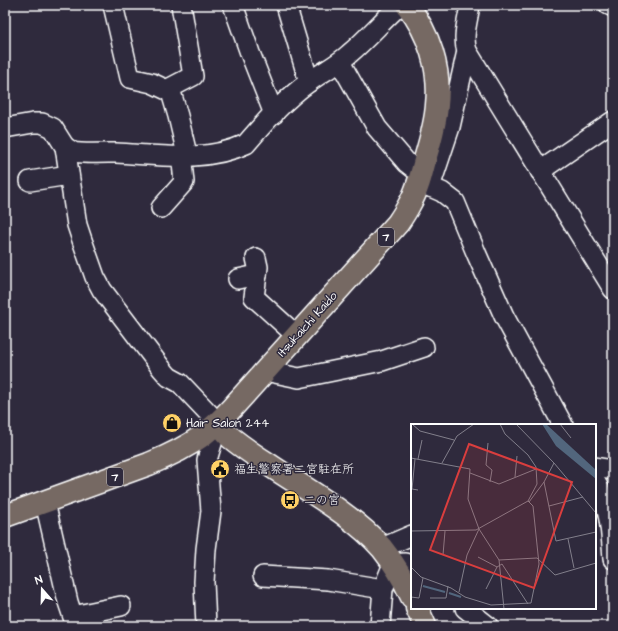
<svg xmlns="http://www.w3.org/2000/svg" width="618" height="631" font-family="'Architects Daughter','Klee One',sans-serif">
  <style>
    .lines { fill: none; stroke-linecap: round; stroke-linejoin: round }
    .minor-casing { stroke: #fff; stroke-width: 22 }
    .major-casing { stroke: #fff; stroke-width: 25 }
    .minor { stroke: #2f2a3d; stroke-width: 19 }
    .major { stroke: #766964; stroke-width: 22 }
    .labels { text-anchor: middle; stroke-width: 3; stroke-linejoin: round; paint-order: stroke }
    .shield { fill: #2f2a3d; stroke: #c1bfc5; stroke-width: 1 }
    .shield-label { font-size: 11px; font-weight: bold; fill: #fff }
    .street-label { font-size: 12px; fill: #fff; stroke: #2f2a3d }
    .poi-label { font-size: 12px; fill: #fff; stroke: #2f2a3d; text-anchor: start }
    .inset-river { fill: none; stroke: #52667d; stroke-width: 2 }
    .inset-road { fill: none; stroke: #827f8b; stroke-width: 1 }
    .view { fill: #da3e3e; fill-opacity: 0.15; stroke: #da3e3e; stroke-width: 2 }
    .inset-edge { fill: none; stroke: #fff; stroke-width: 2 }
  </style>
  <rect width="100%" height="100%" fill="#2f2a3d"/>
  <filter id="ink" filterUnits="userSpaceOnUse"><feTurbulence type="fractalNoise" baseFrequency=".025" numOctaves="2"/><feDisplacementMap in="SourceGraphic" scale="8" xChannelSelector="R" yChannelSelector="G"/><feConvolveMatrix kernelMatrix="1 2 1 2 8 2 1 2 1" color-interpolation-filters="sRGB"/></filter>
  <g filter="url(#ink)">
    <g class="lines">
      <g class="minor-casing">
        <g id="minor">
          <path d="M113,5L130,78L152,83L171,92L178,116L186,150L182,163L184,182L161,208"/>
          <path d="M233,5L250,53L274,114"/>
          <path d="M286,5L309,82"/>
          <path d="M470,5C468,20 462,36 467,51L613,289"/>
          <path d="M609,5L613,7"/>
          <path d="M340,62L377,128L407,163L421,174"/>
          <path d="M171,92L170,88L193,76L181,5"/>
          <path d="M5,128L33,123H42L53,128L65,147L77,225L82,240L95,277L102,290L162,369L169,377L180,383L218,423L207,460L211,511L206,549L204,582L206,626"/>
          <path d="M65,147C67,148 70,150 73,152C79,154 107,153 116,153C159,155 205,163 246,144C265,122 285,99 309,82C322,72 337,65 349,54C367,39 382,21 400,5"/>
          <path d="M540,171L613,121"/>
          <path d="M30,181L69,175"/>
          <path d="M419,182L442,192L455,202L477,255L504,316L563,425"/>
          <path d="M430,187L450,127L467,51"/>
          <path d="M256,258L258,267L254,297L297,336"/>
          <path d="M238,279L257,275"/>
          <path d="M265,371L299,378L382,361L424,347"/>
          <path d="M595,467L613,470"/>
          <path d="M595,481C610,505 611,532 613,559"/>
          <path d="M45,502L68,602L76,626"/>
          <path d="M382,548L412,535"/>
          <path d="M263,576L328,580L383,589"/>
          <path d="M465,608L488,626"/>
          <path d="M73,616L121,606"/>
          <path d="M380,626L383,589L393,564L405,563L412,568"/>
        </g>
      </g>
      <g class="major-casing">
        <g id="major">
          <path d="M218,423C221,427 225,433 230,437C243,448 259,458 274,468C309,491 355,517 382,548C394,563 404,580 412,597"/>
          <path d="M5,516L149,464C166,457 187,447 202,436C213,427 223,418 232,408L398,223C402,217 406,211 409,205C418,190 422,172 426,156C431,139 436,122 437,105C441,69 429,33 407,5"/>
          <path d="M417,608L425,626"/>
        </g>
      </g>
      <use href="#minor" class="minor"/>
      <use href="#major" class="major"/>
    </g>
  </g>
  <defs>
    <g id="shop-disc" transform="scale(1)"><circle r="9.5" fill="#ffd166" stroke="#2f2a3d"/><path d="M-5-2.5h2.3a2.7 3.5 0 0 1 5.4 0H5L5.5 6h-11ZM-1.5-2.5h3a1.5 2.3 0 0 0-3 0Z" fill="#111"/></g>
    <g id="civic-disc" transform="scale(1)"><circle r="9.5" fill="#ffd166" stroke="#2f2a3d"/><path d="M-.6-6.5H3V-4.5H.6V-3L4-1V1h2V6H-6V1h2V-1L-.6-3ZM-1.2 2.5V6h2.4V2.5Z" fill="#111"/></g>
    <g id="bus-disc" transform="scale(1)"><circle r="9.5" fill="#ffd166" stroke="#2f2a3d"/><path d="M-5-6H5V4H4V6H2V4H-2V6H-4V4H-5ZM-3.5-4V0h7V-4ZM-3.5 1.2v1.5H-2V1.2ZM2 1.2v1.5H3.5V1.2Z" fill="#111"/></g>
  </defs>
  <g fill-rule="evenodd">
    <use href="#shop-disc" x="172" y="423"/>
    <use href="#civic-disc" x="220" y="469"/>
    <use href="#bus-disc" x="290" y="500"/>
  </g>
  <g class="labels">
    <g class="shield">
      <rect x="378" y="228" width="16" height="18" rx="3"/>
      <rect x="107" y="468" width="16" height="18" rx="3"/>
    </g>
    <g class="shield-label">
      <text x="386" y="241">7</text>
      <text x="115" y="481">7</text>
    </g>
    <g class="street-label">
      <text transform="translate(307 324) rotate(-48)" y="4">Itsukaichi Kaido</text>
    </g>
    <g class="poi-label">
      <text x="186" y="427">Hair Salon 244</text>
      <text x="234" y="473">福生警察署二宮駐在所</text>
      <text x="304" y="504">二の宮</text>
    </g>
  </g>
  <g transform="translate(411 424)">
    <rect width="185" height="185" fill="#2f2a3d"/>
    <path d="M131,0H135L185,46V55L145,22Z" fill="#52667d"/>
    <path class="inset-river" d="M12,162L34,168M38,169L50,173"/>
    <path class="inset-road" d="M1,0L9,7L43,16M105,0L143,39L185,89M149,0L160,14M77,19L75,41L81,46L79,58M0,34L59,45L57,75L68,105L56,131L48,168M4,35L1,65L7,66M7,35L11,16M31,39L46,12L63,0M143,39L133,58L145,117L185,108M59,49L88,60L125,45M104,53L106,32M118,78L133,58M138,82L172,73M68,105L88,136L93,185M0,107L65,106L117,77L126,60L125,43L117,31L94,10L89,0M157,115L163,144M32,131L34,107M67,133L86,143M88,136L126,134L144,151L185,139M0,143L10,153L40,164L54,173L80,181L120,179L128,140L122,82L117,77M75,165L86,143L91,140L117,180M0,173L8,174L12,154M19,174H35L37,162"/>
    <path class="view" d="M58,20L161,58L123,164L19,126Z"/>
    <rect width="185" height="185" class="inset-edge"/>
  </g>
  <rect width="618" height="631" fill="none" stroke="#2f2a3d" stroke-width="20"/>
  <rect x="10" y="10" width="598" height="611" fill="none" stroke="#fff" stroke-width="1.5" filter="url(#ink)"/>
  <g transform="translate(42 589) rotate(340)" stroke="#2f2a3d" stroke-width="3" paint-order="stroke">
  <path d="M0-3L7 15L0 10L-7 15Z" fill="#ffffff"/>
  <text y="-6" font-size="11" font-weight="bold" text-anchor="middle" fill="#ffffff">N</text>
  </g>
</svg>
